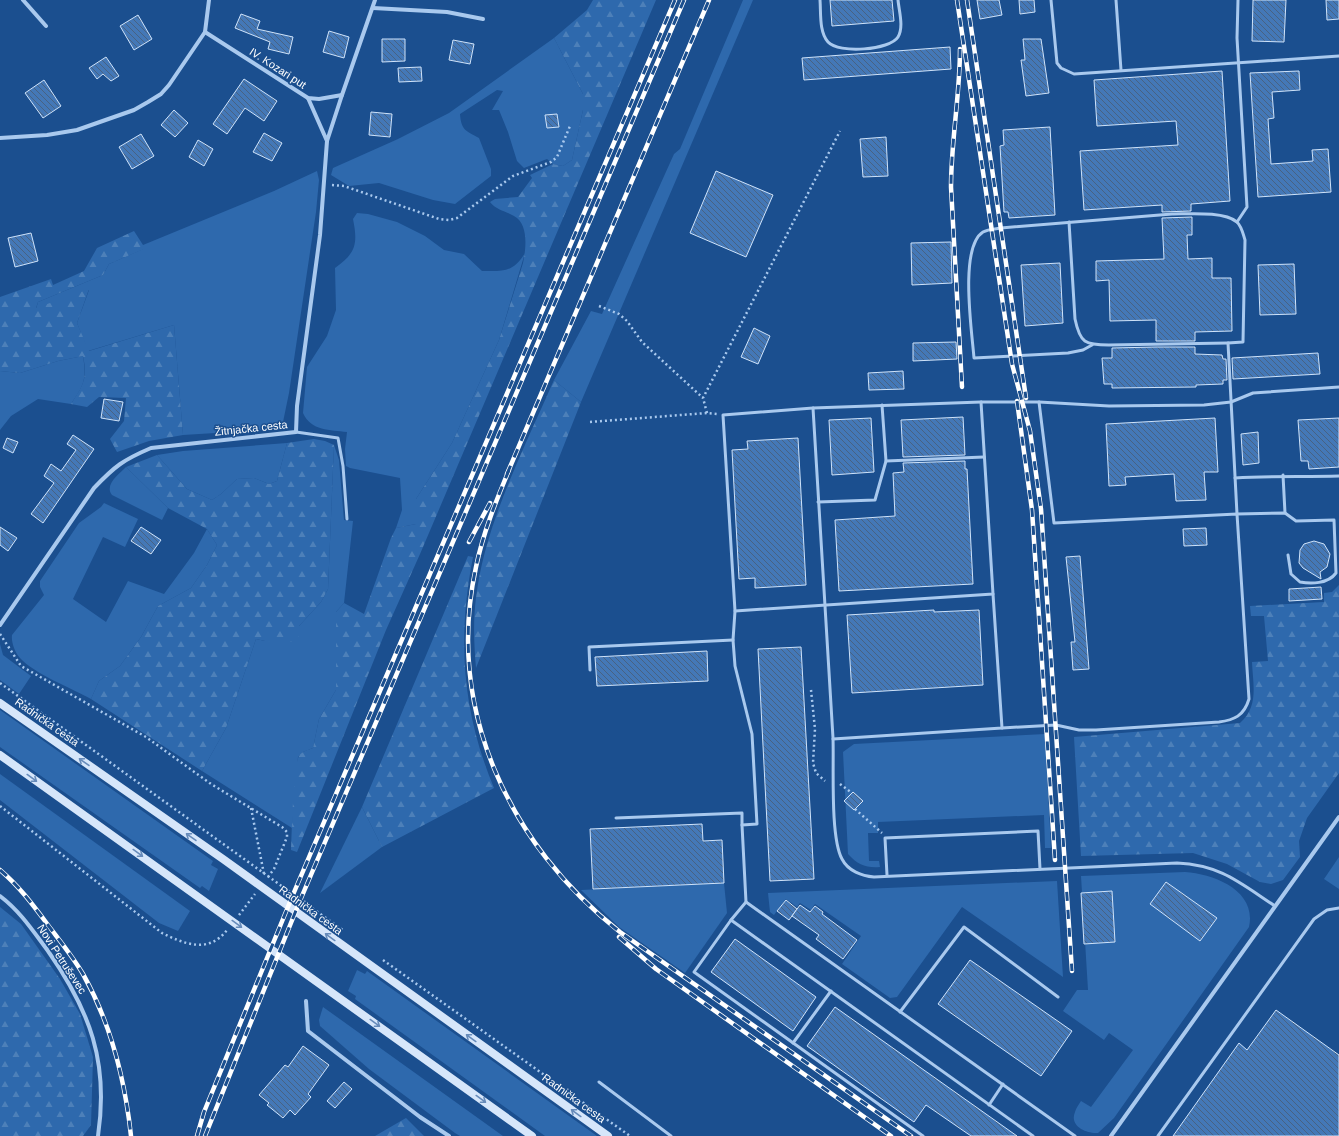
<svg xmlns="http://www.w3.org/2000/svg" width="1339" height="1136" font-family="Helvetica,sans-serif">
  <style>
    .grass { fill: #2e69ad }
    .forest { fill: url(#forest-firs) }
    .building { fill: url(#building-back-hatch); stroke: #cfe3fa }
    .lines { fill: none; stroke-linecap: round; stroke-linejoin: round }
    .path { stroke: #a9c9ee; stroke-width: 2.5; stroke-dasharray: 2 3; stroke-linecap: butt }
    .lane { stroke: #a9c9ee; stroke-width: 3 }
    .street { stroke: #a9c9ee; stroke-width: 4 }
    .secondary { stroke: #d6e6fa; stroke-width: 8 }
    .rail-casing { stroke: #fff; stroke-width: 4.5 }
    .rail { stroke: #1b4f8f; stroke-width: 3; stroke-dasharray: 9; stroke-linecap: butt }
    .oneway { stroke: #668bba }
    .labels { text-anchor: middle; stroke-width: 3; stroke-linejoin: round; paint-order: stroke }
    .street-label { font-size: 11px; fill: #fff; stroke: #1b4f8f }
  </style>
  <defs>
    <pattern id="forest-firs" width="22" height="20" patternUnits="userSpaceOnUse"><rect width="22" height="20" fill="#2e69ad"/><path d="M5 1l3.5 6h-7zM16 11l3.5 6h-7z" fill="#4d80b9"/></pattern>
    <pattern id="building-back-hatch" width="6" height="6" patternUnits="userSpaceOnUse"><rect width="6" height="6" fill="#4478b7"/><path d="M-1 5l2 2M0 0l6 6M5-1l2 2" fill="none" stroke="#486282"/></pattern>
  </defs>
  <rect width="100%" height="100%" fill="#1b4f8f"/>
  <g class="grass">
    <path d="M743,0H753L581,402L554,380L591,311L602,314L674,154L680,149Z"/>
    <path d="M554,38L583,94V110L572,160L563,166L553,164L547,159L524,168L517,161L508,132L499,110H492L503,91L497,90L460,114C461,130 466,131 479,138L491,169V176L455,204L433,200L379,183L349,186L331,175L333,168L398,139L449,113Z"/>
    <path d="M317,171L319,180L316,212L289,393L283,422L278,429L183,435L174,325L88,351L77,323L89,290L36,309L38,302L103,275L109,264L143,249V245L274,191Z"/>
    <path d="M357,213L368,214L397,222L425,236L444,250L464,254L482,271C503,271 513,273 525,253L499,340L452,443L416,499V524L396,528L402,510L400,478L350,468L346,466L345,449L347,432C330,430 311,431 303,413L307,367L327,336L336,310L335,268C356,253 358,244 353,219Z"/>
    <path d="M83,356C87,380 84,385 71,404L38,399L11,416L0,430V371L20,373L58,361Z"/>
    <path d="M287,443L277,481L269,484L254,478L237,479L221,494L212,500L187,489L157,455L183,451Z"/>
    <path d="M334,445L339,460L344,520L353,521L344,603L336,612V690L319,719L313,748L303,752L298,757L292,828L202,771L226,728L256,639L265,641L299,626L321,602L328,589Z"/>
    <path d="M126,467L168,508L162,520L112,495C104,485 119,474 126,467Z"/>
    <path d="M104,503L138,519L125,547L103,537L73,599L106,622L128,581L164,594L194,553L207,529L217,545L207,565L191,588L158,606L141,637L120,666L99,681L91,699C73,689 33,673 20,658C15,653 11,642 12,635L44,595L40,587V581L79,523L101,507Z"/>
    <path d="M0,644L3,655L31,676L19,694L0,680Z"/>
    <path d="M0,710L213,861L211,865L218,869L209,891L202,886L200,888L0,747Z"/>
    <path d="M1045,734L1051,848H1045L1044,815L878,822V833H868L869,861H879L880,867C866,868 858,865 848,854L843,752L854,744Z"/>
    <path d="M0,774L190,911L178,931L159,923L0,800Z"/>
    <path d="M362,807L382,847L320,893Z"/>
    <path d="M1339,857V889L1324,879Z"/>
    <path d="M1185,872C1215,874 1257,891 1249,927L1114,1118L1098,1133C1086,1134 1069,1126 1075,1112C1076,1108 1079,1104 1081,1101L1091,1107L1133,1050L1109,1033L1104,1040L1063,1011L1077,990H1088L1081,876Z"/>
    <path d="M1057,881L1063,977L962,907L897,997L890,998L842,964L861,936L815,904L811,910L800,903L797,907L786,899L774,915L770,912L768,893Z"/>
    <path d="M724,883L727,913L685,973L619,927L581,890Z"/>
    <path d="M357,970L365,974L367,971L597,1136H545L355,999L356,996L348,991Z"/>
    <path d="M323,1007L337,1017L503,1136H460L455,1133L369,1069L320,1026L319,1020Z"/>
  </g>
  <g class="forest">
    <path d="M593,0H656L420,554L386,630L297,852L291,850C292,834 293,766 299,756C302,751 308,750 313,748L319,719L336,690V612L344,603L364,614L391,538L396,528L416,524V499L452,443L499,340L523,263C526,249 529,224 514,216C506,211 496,210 490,202L495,199L518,197L532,178L530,175L553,164L563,166L572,160L583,110V94L554,38L587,10Z"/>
    <path d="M134,231L143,245L144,249L109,264L103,275L38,302L36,308L89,289L77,323L89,351L174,325L183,435L149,441L117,452L110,439L124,421L126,398L99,397L87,407L71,404C83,385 88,379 83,356L58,361L20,373L0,371V297L51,279L53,285L84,271L97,248Z"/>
    <path d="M554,380L581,402L476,668C474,645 473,621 476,598C485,523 524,449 554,380Z"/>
    <path d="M314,439L325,441L334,445L328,589L321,602L299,626V642L265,641L256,639L226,728L202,771L91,699L99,681L120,666L141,637L158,606L191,588L207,565L217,545L207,529L168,508L126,467L157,455L187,489L212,500L221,494L237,479L254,478L269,484L277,481L287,443Z"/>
    <path d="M468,556L473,557C457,639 462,711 494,788L382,847L362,807Z"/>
    <path d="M1339,585V773L1307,818L1299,841L1300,857L1283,880L1271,884L1260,882L1227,864L1193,853L1081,856L1074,737L1240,723C1259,706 1253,685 1252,662L1268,661L1264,616H1251L1250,606L1324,602V593L1332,592Z"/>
    <path d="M0,907L21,924L60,979L80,1014L93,1057L91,1125L83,1136H0Z"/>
    <path d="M406,1118L424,1136H375Z"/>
  </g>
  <g class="building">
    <path d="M830,0H892L894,21L832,26Z"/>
    <path d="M977,0H999L1002,15L980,19Z"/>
    <path d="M1019,0H1034L1035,12L1020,14Z"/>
    <path d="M1253,0H1286L1284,42L1252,41Z"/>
    <path d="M1326,0H1339V19L1327,20Z"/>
    <path d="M241,14L260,21L257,29L293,37L289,54L268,49L270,42L235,28Z"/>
    <path d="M138,15L152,39L134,50L120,26Z"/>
    <path d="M329,31L349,37L344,58L323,52Z"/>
    <path d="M382,39H405V61L382,62Z"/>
    <path d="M1023,39H1041L1049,93L1026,96L1021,60H1025Z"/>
    <path d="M453,40L474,44L470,64L449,60Z"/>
    <path d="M950,47L951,69L804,80L802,58Z"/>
    <path d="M106,57L119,76L111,81L103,74L97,79L89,68Z"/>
    <path d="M421,67L422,81L399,82L398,68Z"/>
    <path d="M1222,71L1230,201L1191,204V211L1162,212V205L1084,210L1080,151L1178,145L1176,121L1097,126L1094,80Z"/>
    <path d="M1299,71L1300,90L1272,92L1274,118L1268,119L1271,164L1313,161L1312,150L1328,149L1331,192L1258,197L1250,73Z"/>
    <path d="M244,79L277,101L264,121L245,108L227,134L213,124Z"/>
    <path d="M44,80L61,106L43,118L25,93Z"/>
    <path d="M174,110L188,123L175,137L161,125Z"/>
    <path d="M371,112L392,114L390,137L369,135Z"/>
    <path d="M557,114L559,127L547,128L545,115Z"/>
    <path d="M1050,127L1055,215L1009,218L1008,212H1004L1000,146L1004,145L1003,130Z"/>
    <path d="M264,133L282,143L272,161L253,152Z"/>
    <path d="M141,134L154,156L132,169L119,147Z"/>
    <path d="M886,137L888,176L863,177L860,139Z"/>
    <path d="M198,140L213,149L204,166L189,157Z"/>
    <path d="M716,171L773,195L746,257L690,233Z"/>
    <path d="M1192,217V235H1187L1188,259L1212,258V278H1231L1232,331L1195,332V341H1156V320L1110,321L1109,280L1096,281V261L1164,259L1162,218Z"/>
    <path d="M31,233L38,261L15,267L8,238Z"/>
    <path d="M951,242L952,283L912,285L911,243Z"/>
    <path d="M1060,263L1063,323L1025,326L1021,265Z"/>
    <path d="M1294,264L1296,314L1260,315L1258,265Z"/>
    <path d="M754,328L770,336L758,364L741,357Z"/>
    <path d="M956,342L957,359L913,361V343Z"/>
    <path d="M1156,347H1195V354L1222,355L1223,359H1226L1227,380H1223V384L1196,385V387L1112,388V384H1104L1102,358H1112V348Z"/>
    <path d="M1318,353L1320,374L1233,379L1232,358Z"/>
    <path d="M903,371L904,389L869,390L868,373Z"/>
    <path d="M104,399L123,402L119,421L101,418Z"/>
    <path d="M963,417L965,455L903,457L901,420Z"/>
    <path d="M871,418L874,472L832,475L829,420Z"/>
    <path d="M1215,418L1218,472H1204L1206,500L1176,501L1174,474L1125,477L1126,485L1109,486L1106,424Z"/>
    <path d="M1339,418V467L1309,469L1308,461H1301L1298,420Z"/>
    <path d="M1258,432L1259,463L1243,465L1241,434Z"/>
    <path d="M73,435L94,449L43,523L31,514L54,483L44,476L51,464L61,471L76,450L67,444Z"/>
    <path d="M7,438L18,442L13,453L3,448Z"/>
    <path d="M798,438L806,585L755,588V578L739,579L732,450L748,449L747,441Z"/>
    <path d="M965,461V469H967L973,584L839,591L835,520L895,516L893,473L904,472L903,463Z"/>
    <path d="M0,527L17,538L8,551L0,545Z"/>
    <path d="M141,527L161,540L151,554L131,541Z"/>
    <path d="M1206,528L1207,545L1184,546L1183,529Z"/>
    <path d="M1314,541L1324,544L1330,554L1327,567L1320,572L1321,579L1303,568L1299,563L1300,550L1304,544Z"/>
    <path d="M1080,556L1089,669L1073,670L1071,642H1075L1066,557Z"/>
    <path d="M1321,587L1322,599L1289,601V589Z"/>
    <path d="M934,610V612L979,610L983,685L852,693L847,615Z"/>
    <path d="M801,647L814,879L770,881L758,649Z"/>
    <path d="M707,651L708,681L597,686L595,657Z"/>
    <path d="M853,792L863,801L854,810L844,801Z"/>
    <path d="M702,824L703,841L722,840L724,883L593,889L590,829Z"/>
    <path d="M1166,882L1217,918L1200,941L1150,904Z"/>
    <path d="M1112,891L1115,942L1084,944L1081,893Z"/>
    <path d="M786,900L797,909L789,920L777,911Z"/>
    <path d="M800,905L810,912L815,906L823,912L822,914L857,940L843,959L816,939L819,935L792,916Z"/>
    <path d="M735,939L816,997L793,1031L711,972Z"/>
    <path d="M970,960L1072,1031L1041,1076L938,1004Z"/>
    <path d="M835,1007L1017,1136H971L926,1105L914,1122L807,1046Z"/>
    <path d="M1276,1010L1339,1055V1136H1173L1239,1043L1247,1050Z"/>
    <path d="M303,1046L329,1065L308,1094L311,1097L295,1115L290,1110L283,1118L267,1105L269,1103L259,1095L285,1065L288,1067Z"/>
    <path d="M344,1082L352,1089L335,1108L327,1101Z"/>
  </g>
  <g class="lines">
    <g class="path">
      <path d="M332,185L344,186L439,219L449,220L457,218L513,176L551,162L557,157L570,126"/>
      <path d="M599,306L619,314L627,321L642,342L703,398"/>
      <path d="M707,413L703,398L840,131"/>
      <path d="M590,422L707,413L717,414"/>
      <path d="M0,634L21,666L146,737L211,784L282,827L287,832V837L274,869L268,877"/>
      <path d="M0,683L344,931"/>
      <path d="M811,690L815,729L813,763L816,773L825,781"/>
      <path d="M840,784L852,793"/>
      <path d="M0,806L162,933C184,944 209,954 227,930"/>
      <path d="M251,808L264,874"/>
      <path d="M855,809L882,833"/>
      <path d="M239,915L255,894"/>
      <path d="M383,960L630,1136"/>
    </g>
    <g class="lane">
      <path d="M820,0C821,13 819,32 828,42C839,54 890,50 898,37C904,27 899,11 898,0"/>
      <path d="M1051,0L1057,63L1061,68L1074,74L1339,56"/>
      <path d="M1116,0L1121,70"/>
      <path d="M1069,222L1075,319C1080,343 1085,345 1109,345L1228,343"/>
      <path d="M1237,222L1247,207L1237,38L1238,0"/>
      <path d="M1092,345L1083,350L1068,353L974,358C972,332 959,247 983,232C988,229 995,229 1001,228L1172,214C1189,214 1224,211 1237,222C1242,227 1243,234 1245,240L1243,342L1228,343L1237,514L1285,513L1296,521L1334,520L1336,573C1328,584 1311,584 1300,582L1291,574L1288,555"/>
      <path d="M813,408C819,518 827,628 833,738C834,766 830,837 842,859C848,871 862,876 874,877L1177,863C1221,865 1240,883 1275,906"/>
      <path d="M296,432L338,438L343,466L347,519"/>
      <path d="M886,461L984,457"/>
      <path d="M1283,475L1285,513"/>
      <path d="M1235,478C1270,476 1304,477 1339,476"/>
      <path d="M818,502L875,500L886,461L882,405"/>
      <path d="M735,611L993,594L981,402"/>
      <path d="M590,670L589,647L733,640"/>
      <path d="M1002,728L1056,725L1079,730H1096L1219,722C1234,720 1244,716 1249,699L1237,514L1054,523L1039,402"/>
      <path d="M833,739L1002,728L993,594"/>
      <path d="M616,818L742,813V825"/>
      <path d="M887,875L885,838L1038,831L1040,869"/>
      <path d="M746,902L1075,1136"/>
      <path d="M731,920L746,902L742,825L757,824L752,734L735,666L733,640L735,611L723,415L813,408L981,402H1039L1109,406L1204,405L1231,402L1253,393L1339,387"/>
      <path d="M900,1012L964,927L1058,997"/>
      <path d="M793,1043L831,991"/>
      <path d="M599,1082L671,1136"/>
      <path d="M989,1105L1003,1084"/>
      <path d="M923,1136L694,972L731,920L1033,1136"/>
      <path d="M1158,1136L1314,919L1327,910L1339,908"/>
    </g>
    <g class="street">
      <path d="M23,0L46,26"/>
      <path d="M373,8L447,12L483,19"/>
      <path d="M205,32L308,98L319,99L342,95L375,0"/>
      <path d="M308,98L327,141L342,95"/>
      <path d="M0,138L47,135L77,130L134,110L148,102L161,94L169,85L205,32L209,0"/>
      <path d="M0,625L94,488C115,466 123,460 151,448L296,432L297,406L320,235L327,141"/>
      <path d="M0,896C20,911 33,931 48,951C90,1011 109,1062 98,1136"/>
      <path d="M306,1001L308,1031L420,1117L449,1136"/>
      <path d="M1111,1136L1339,817"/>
    </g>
    <g class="secondary">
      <path d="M0,703L223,859L608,1136"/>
      <path d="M0,755L532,1136"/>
    </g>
    <g class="rail-casing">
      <g id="rail">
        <path d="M957,0L1012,364L1030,431L1041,509L1072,971"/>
        <path d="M967,0L1026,398"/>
        <path d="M960,49C960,95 951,141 951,187L962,387"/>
        <path d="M1017,401L1032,510L1055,860"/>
        <path d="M509,470C496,501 483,533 476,567C445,709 509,845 620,932L911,1136"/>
        <path d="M507,474L709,0"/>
        <path d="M469,542L490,503"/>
        <path d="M0,870C19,886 33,905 48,925C60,941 73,957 83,974C111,1024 125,1080 131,1136"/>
        <path d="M619,937L656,969L891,1136"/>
        <path d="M197,1136L204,1112L292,897L675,0"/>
        <path d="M205,1136L299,903L684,0"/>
      </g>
    </g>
    <use href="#rail" class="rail"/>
  </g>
  <defs><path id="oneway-shaft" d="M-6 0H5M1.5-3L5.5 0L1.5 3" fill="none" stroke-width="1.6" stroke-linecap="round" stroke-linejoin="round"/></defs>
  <g class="oneway">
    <use href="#oneway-shaft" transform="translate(84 762) rotate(-145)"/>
    <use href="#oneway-shaft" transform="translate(32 778) rotate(36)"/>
    <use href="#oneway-shaft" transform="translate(191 837) rotate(-145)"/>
    <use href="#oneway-shaft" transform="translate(138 853) rotate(36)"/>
    <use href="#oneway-shaft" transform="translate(237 924) rotate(36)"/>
    <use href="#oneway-shaft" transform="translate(330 937) rotate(-144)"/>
    <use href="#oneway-shaft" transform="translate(375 1023) rotate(36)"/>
    <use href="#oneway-shaft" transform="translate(471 1038) rotate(-144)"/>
    <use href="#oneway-shaft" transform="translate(481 1099) rotate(36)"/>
    <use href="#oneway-shaft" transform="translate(576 1113) rotate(-144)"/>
  </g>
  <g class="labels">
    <g class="street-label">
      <text transform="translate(278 68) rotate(33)" y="4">IV. Kozari put</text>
      <text transform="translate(251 428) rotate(-6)" y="4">Žitnjačka cesta</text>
      <text transform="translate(47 722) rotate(35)" y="4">Radnička cesta</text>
      <text transform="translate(311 910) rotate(36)" y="4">Radnička cesta</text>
      <text transform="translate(62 959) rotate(57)" y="4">Novi Petruševec</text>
      <text transform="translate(574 1098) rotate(36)" y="4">Radnička cesta</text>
    </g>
  </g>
</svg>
